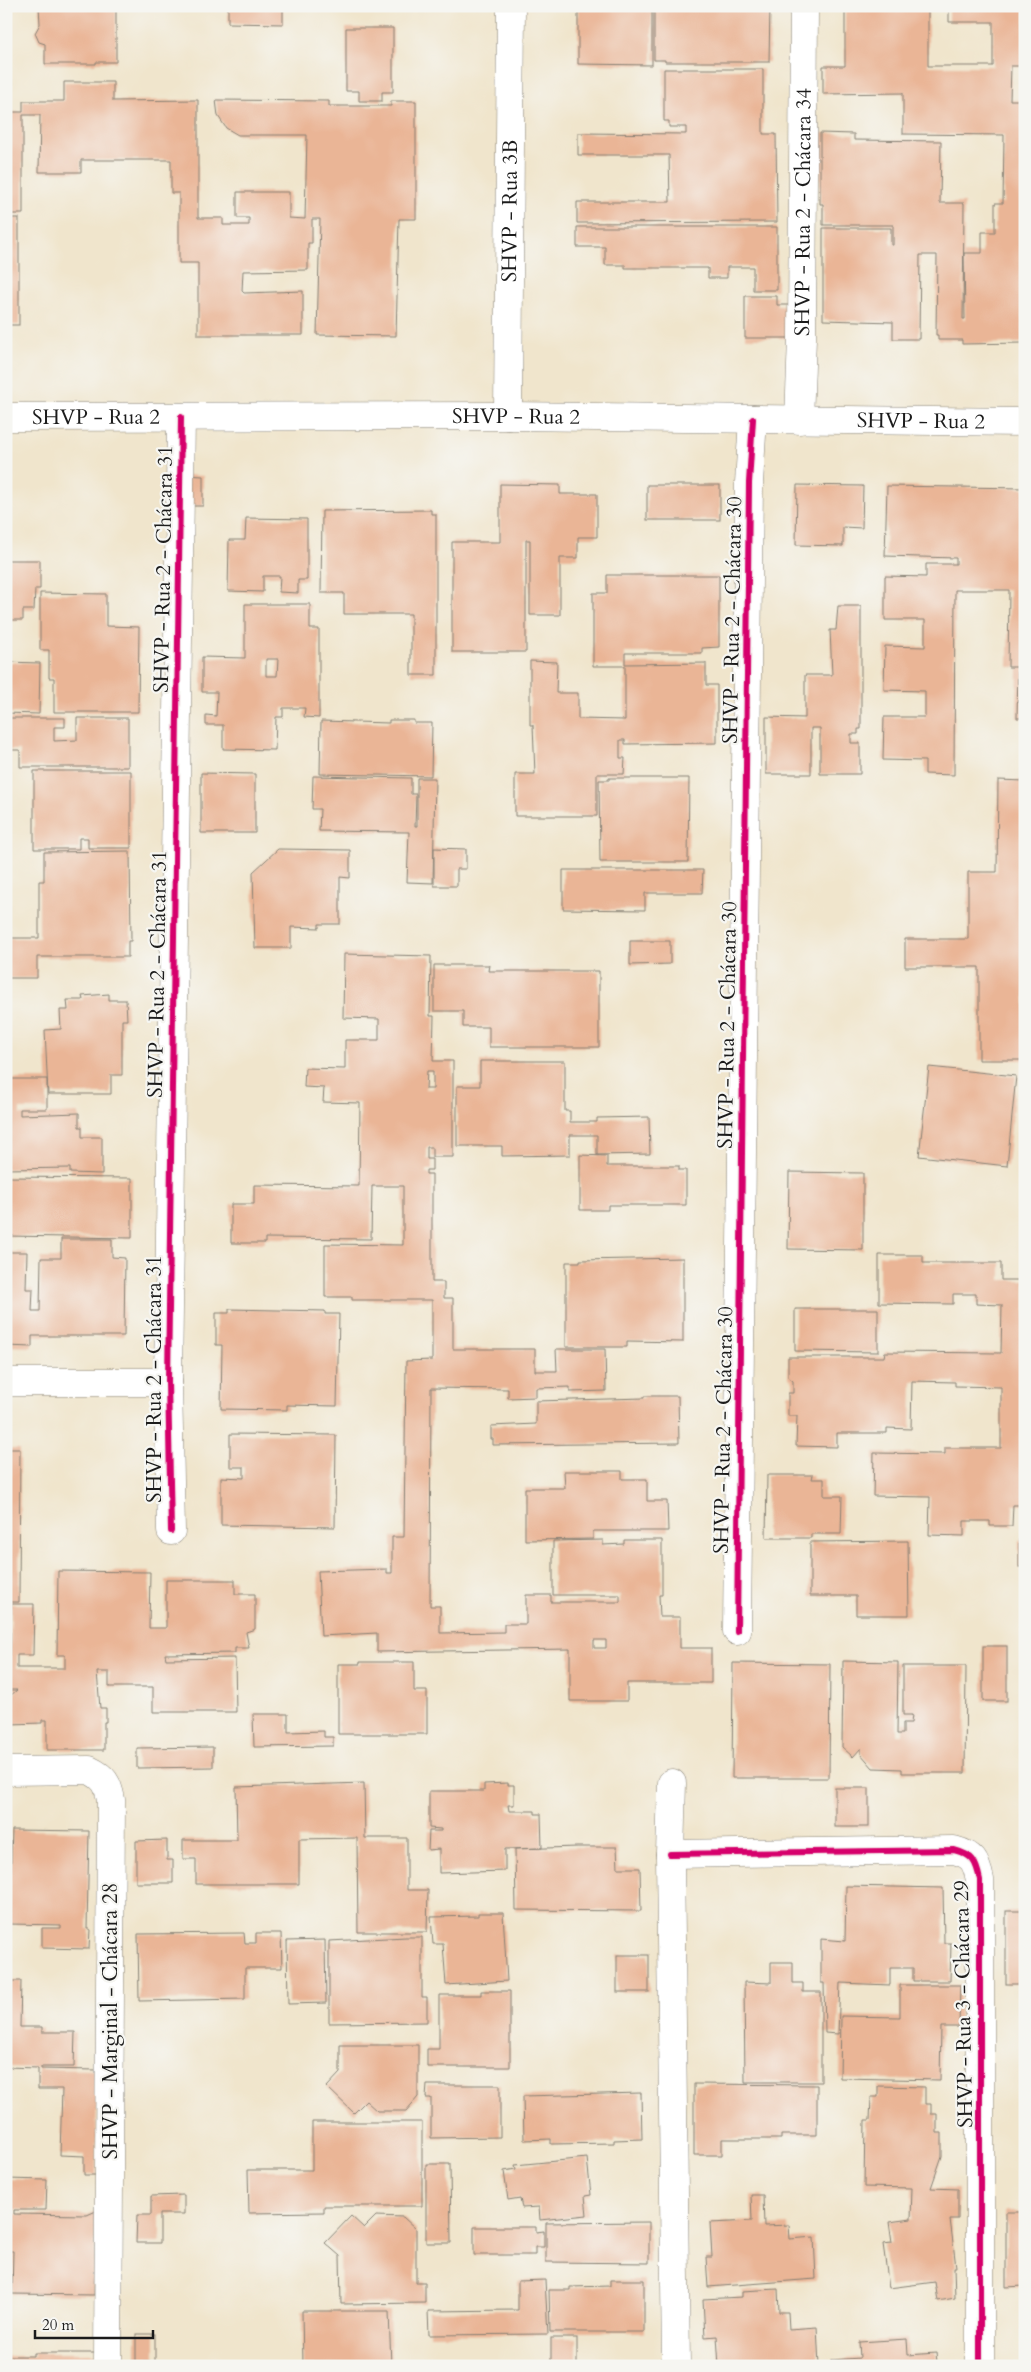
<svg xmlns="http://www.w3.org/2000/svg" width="1031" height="2372" font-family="Cardo,serif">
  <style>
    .building { fill: #eab596; fill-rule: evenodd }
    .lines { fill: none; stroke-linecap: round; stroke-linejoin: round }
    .minor-casing { stroke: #868074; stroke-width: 29 }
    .tertiary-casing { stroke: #868074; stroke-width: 29 }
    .minor { stroke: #fff; stroke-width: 28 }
    .tertiary { stroke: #fff; stroke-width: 28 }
    .cycleway-casing { stroke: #f6f6f2; stroke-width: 9 }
    .cycleway { stroke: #d6006c; stroke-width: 6 }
    .labels { text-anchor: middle; stroke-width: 4.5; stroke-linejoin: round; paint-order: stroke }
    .street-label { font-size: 21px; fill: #1c1c1c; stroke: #f6f6f2 }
  </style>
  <rect width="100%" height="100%" fill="#f6f6f2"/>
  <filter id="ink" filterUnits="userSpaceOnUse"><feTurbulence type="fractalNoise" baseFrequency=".02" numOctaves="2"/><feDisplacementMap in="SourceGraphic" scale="10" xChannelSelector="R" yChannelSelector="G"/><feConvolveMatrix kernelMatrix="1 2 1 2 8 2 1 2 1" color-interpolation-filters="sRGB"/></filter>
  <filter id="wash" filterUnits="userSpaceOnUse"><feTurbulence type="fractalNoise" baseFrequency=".0096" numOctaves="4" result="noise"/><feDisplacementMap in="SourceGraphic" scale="20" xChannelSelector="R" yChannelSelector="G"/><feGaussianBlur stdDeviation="1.12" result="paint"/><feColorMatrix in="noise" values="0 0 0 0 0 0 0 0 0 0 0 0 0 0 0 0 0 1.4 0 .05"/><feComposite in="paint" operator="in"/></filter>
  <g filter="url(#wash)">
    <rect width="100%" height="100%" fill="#f0e5cc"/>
    <g id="blocks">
      <g class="building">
        <path d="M39,6H116V62H96V64H45V44L39,42L35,33L40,24Z"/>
        <path d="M228,6H283V24L228,23Z"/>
        <path d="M578,6H652V65L578,64Z"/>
        <path d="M770,6L769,62H665V60H654V7Z"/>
        <path d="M845,6H928V66H993V22H949V6H1025L1023,66H1011L1010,100H1023V343L962,344V340H938V335H936L937,255H920L919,339H893V322L823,320V228H891V245H893V225H823V204H820V133L854,134V140L941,141L940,203H964L963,319H965L964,253H982V232H995V203H1003L1004,135L903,134V93L823,94V66H845Z"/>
        <path d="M346,28H393V92H382V101H359V91H346Z"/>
        <path d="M664,69H763V134H776L777,222L577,223V202H670L669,155H578V133L686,134V127H669V121H664Z"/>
        <path d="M64,82H113V101L198,100V218H223V225H249V218H237V192H289V218L305,219L307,135H238L226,128L218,116L216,100L329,101V106H391V101H416V219H399L396,336L317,335L320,219H312V243H308V270L243,271L242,291L244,293L303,291V335H198V263H179V193H171V160H81V172H39L40,115H23V214H6V101H9V112H23V101H64Z"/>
        <rect x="6" y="218" width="13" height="107"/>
        <path d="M577,227H777V290H753V267H727V278H708V268H625V265H605V247H577Z"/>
        <path d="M745,296H777V305H799V338H745Z"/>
        <path d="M184,475L203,476V506H184Z"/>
        <path d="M500,484L560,485V494H597V537H578V558H560V615H530V540H526V652H452V542H500Z"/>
        <rect x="647" y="485" width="73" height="35"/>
        <path d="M797,485L863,486L862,528L843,527V546L796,545Z"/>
        <path d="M887,486L1025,488V718H1017L1018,667H1008L1009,590H955L954,775L925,774V761L883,760L884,717H925V691L884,690L885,646L925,647V620H885V576L926,577V564H956V558L885,556Z"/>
        <path d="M431,510V514H436V675H411V614H344V593H321L322,511Z"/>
        <path d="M246,518L307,519V580H298V593L279,592L280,576H263V592L228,591L229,540H245Z"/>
        <path d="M6,560H40V589H35L34,610H23V620H6Z"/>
        <path d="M607,575H719V647L702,648V653H625V664L706,663V685H717V743L625,744V740H620V758H625L624,774H597V816H515V774H535L533,725H530V661L557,662L556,693H578V719L625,720V666H593V593H607Z"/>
        <path d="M40,593L106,594V626L139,627L138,712H54V678H49V650H40Z"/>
        <path d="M245,604H310V629H319V718L304,717L305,708H283V717H276L275,750L223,749V725H206V715L216,716L217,692H202V657L245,658ZM266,659H278L277,676H266Z"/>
        <path d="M838,606H861V729H858V734H851V743H860V774H820V728H811V774H766V717L805,718V675H832L830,630H836Z"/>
        <path d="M6,662L40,663L39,714L6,713Z"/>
        <path d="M6,718H65V727H54V741L77,740V718H128V767H20V750H6Z"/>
        <path d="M389,720H414V723H432L431,776L320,774L321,721L389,723Z"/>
        <path d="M34,771H131V848H88V838H79V849H34Z"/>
        <path d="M201,773L255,774V833H201Z"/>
        <path d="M313,776L411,778V794H416L415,826H417V778H435L433,883L407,882L409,832L319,831L320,809H312Z"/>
        <path d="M609,778H689L688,862H600L599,780H609Z"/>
        <path d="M998,780L1025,781V1060H979V967H905V939H968V872H997Z"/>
        <path d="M434,848L466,849V869H457V886H434Z"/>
        <path d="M278,849L350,850V878L340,877V924H319V928L291,927V948H255L253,872Z"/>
        <path d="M130,851L131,941H128V957H37V978H6V938H39V881H44V852Z"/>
        <path d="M563,870H703L702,893H645V910L563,909Z"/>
        <path d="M630,941H670V964L630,965Z"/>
        <path d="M344,954L431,956L430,1016H434L433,1061H453V1157H432V1147H427V1159H432V1170H426V1174H432V1282H444V1298H453V1349H535V1371H557L556,1349H605L606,1391L570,1392V1387L536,1388V1397L508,1398V1389L431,1388L430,1606H440V1633L504,1632V1624H526V1595H551V1602H620V1595H553V1541L603,1540V1545L624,1544V1540H662V1595H659L660,1617H680V1648H711V1683H627V1701H570V1649L377,1652V1633L321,1636L318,1571L387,1569V1573H392V1537H404L406,1361L432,1360V1300H352V1297H325V1244L403,1245V1186H372L371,1239L265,1238V1243H231V1204H254V1185L359,1186L360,1103L323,1102L324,1088L304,1087L305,1068L345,1069V1040H379V1019L343,1018ZM427,1071H433V1089H426ZM594,1640H606V1648H594Z"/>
        <path d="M434,965H489L488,971H599V1047H489V1027H463V1011H434Z"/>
        <path d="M109,994V1000H126L127,1020H122V1075H111V1094H48L45,1030L61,1029L60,1010H68L67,1000H83L82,996Z"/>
        <path d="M480,1061H565V1111H570V1122H597V1118L649,1117L650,1154L597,1155V1135H570V1155L502,1156V1146H457V1086H480Z"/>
        <path d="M929,1067L1016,1076L1007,1166L919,1156Z"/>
        <path d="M6,1079H47V1109H20V1115L79,1113V1127H82V1137H102V1174L70,1173V1168L6,1169Z"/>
        <path d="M580,1155L607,1156V1166H679V1170H686V1205H608V1210H580Z"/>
        <path d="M789,1172L863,1173V1250L788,1249Z"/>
        <path d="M6,1177L132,1178V1238L6,1236Z"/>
        <path d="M61,1239H112V1257L125,1258L124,1336H32V1347L6,1346V1252H27L26,1289H33L32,1311H40L41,1258H61Z"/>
        <path d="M879,1255H923V1263H1001V1280H1025V1505H1013L1012,1526H990V1521H964V1536L929,1535L930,1497L873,1496L874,1453L945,1454V1448H1001V1387L955,1386V1382L912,1381L911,1429L887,1428V1433H837V1447L796,1446L797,1416H788V1393H793V1381L788,1377V1357H884L885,1352L1001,1353L1002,1305L976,1304V1294H953V1304L879,1303Z"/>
        <path d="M683,1258V1342L627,1341V1347H566V1262H580V1260Z"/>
        <path d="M229,1309L325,1311V1314H339L337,1406L287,1405V1410L221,1409L222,1345H216V1313H229Z"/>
        <path d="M795,1309H878V1352L795,1351Z"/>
        <path d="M644,1396H678L679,1443L493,1445V1439H491V1426L536,1424V1401L644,1398Z"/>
        <path d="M230,1434L336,1435L335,1527L221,1525V1477L244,1478V1467H230Z"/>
        <path d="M6,1449H20L19,1602H6Z"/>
        <path d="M564,1471H622V1479H647V1501H667L668,1531H593V1539L525,1540V1488H565Z"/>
        <path d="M767,1475H813L812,1479H824V1496H842L841,1534H811V1538H766Z"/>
        <rect x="1019" y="1540" width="6" height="27"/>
        <path d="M908,1541L909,1615H856V1596H810V1542Z"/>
        <path d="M58,1571L150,1572L149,1628H166V1580H235V1594H255V1629L246,1632L249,1648H235V1653L165,1654L166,1659L235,1658L236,1712H153V1687H109V1672H97L100,1708H106V1722H104V1750H47V1720H42V1723L10,1724V1696L17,1690H6V1655H10L11,1604H34L33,1655H17V1668H65V1655H57Z"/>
        <rect x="983" y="1646" width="24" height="55"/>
        <path d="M843,1661L898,1662L897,1734H903V1723H911L912,1715H903V1666H966L965,1773H902V1769L873,1768L861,1754V1748L853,1757L842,1747Z"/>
        <path d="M360,1662H414V1691H427V1734H338V1664H360Z"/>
        <path d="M733,1663L830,1664L829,1778H732Z"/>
        <path d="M253,1714H288V1732L324,1731V1737H333V1746L254,1747Z"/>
        <path d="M213,1747V1767L137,1768V1748Z"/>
        <path d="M364,1783L365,1838H407V1890H428L427,1932H358L357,1838L299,1839V1884H196V1859H183V1840H237L236,1787Z"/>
        <path d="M508,1783V1785H514V1805H508L509,1811H535V1814H541L542,1848L505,1849V1871L439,1873V1849L428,1850L429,1831H441V1829L429,1828V1791H484V1784Z"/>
        <rect x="835" y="1788" width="34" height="39"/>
        <path d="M12,1830L89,1831L87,1929H90L89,1949L42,1948V1928H61V1925L9,1924Z"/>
        <path d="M167,1840V1860H173V1883H136V1841Z"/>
        <path d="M577,1847H617L618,1868H640L641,1911L516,1910L515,1849Z"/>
        <path d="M846,1886L943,1888L944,1943H951L950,1981H913V1968H890V1985L840,1983L838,2034L825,2033L824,1983H821V1939L845,1941Z"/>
        <rect x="1006" y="1911" width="19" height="73"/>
        <path d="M478,1913H503L507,1981L446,1985L443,1944H433L431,1917L478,1916Z"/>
        <path d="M244,1933L245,1943H256V1933H281L282,1968H245V1999L139,2001L138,1934Z"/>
        <path d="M406,1937H422V1997H427V2022L329,2023V1941Z"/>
        <path d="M325,1940L326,2003L288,2004L287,1941Z"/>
        <rect x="617" y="1955" width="32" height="37"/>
        <path d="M771,1962H793V1983H803V1992H821V2082H745L744,1982L771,1983Z"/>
        <path d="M6,1981H21L20,2027H42V2032H75L74,2067H41V2069L97,2070L96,2175H84V2156L60,2155L62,2089H38V2068L6,2067Z"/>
        <path d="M900,1985H960L959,2027H941L940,2080L840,2078L841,2016L900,2017Z"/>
        <path d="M481,1991H510V2067H427V2049H439V1995H481Z"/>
        <path d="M340,2045H418V2097L406,2111H377L366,2101L354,2113L327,2087L340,2073Z"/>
        <path d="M694,2084L817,2085V2135H781V2139H722V2155H694Z"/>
        <path d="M427,2085H500V2137L431,2138V2098H426Z"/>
        <path d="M878,2086L925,2087V2104H931V2114H937V2133H942V2156L931,2188L958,2189V2219H950L956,2267H954L955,2298L938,2301L935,2282L889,2288L883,2244L892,2243L889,2222L911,2219L912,2188L864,2187L865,2120H870L871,2097H878Z"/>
        <path d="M641,2093L642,2139L614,2140V2143L551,2144V2139L524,2140L523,2096Z"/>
        <path d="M312,2122H422V2206H324V2212L249,2213L248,2170H312Z"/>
        <path d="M587,2158L591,2195L585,2196L587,2215L540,2220L539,2207L522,2208L520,2198L508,2200L504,2171L516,2169L515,2165Z"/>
        <path d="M426,2164H450L451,2243H426Z"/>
        <path d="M6,2179L47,2180L46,2210H14V2214L87,2215L96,2211L94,2295L12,2294L13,2251H7L6,2245Z"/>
        <path d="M184,2195V2214H160V2243H136L137,2215H151V2196Z"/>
        <path d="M751,2195H763L764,2226L789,2225L790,2239L814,2237L816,2279L708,2287L706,2257H712L710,2223L752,2221Z"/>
        <path d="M1006,2212H1025V2286L1006,2287Z"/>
        <path d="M351,2216L364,2228L376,2216L403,2217L416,2229V2282H425V2303L341,2304L340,2256L325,2243Z"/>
        <path d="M649,2222V2263L546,2262V2223Z"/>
        <path d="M474,2227H536V2232L544,2231V2247H535V2255H474Z"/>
        <path d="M545,2280L548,2334L429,2335L428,2311L518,2310V2281Z"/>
        <path d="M610,2280H644V2332H550L549,2290H570V2287L610,2286Z"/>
        <path d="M778,2289L779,2312H788L789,2329L817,2327L819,2366H719L717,2336L705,2337L703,2299L742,2297V2291Z"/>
        <path d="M302,2311H389L391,2366H303Z"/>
        <rect x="136" y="2334" width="19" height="28"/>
        <rect x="551" y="2338" width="26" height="28"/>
        <path d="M907,2339L908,2355L936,2353L937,2362H957V2366H832L831,2360L860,2358L859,2342Z"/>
        <path d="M34,2353H96L95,2366H6V2356H34Z"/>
      </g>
    </g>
  </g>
  <g filter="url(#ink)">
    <use href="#blocks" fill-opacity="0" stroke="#868074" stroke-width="1"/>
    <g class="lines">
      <g class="minor-casing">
        <g id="minor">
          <path id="s1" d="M799,420L802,338L804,6"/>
          <path d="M6,1382H168"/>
          <path d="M171,1531L168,1382L181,417"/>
          <path d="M737,1631L749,483L753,419"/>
          <path d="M6,1771L89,1770C104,1777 108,1783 111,1800L108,2366"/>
          <path d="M672,1783L670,1854L676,2366"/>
          <path d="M670,1854L954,1850C973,1855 976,1861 980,1880V2366"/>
        </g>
      </g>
      <g class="tertiary-casing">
        <g id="tertiary">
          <path id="s2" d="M508,416L511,6"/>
          <path id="s3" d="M6,417L508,416L1025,422"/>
        </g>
      </g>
      <use href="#minor" class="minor"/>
      <use href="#tertiary" class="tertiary"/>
      <g class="cycleway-casing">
        <g id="cycleway">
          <path d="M171,1531L168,1382L181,417"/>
          <path d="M737,1631L749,483L753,419"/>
          <path d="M670,1854L954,1850C973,1855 976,1861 980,1880V2366"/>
        </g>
      </g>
      <use href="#cycleway" class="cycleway"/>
    </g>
  </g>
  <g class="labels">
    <g class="street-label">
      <text dy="7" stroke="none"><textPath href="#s2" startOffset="205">SHVP - Rua 3B</textPath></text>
      <text dy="7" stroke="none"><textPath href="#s1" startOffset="208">SHVP - Rua 2 - Chácara 34</textPath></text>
      <text dy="7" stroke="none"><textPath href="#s3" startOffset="90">SHVP - Rua 2</textPath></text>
      <text dy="7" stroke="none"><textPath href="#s3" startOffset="510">SHVP - Rua 2</textPath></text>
      <text dy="7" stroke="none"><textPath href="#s3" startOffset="915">SHVP - Rua 2</textPath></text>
      <text transform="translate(163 569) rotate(-89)" y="7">SHVP - Rua 2 - Chácara 31</text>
      <text transform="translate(732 620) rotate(-89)" y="7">SHVP - Rua 2 - Chácara 30</text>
      <text transform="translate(157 974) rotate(-89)" y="7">SHVP - Rua 2 - Chácara 31</text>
      <text transform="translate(727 1025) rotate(-89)" y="7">SHVP - Rua 2 - Chácara 30</text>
      <text transform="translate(154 1379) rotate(-90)" y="7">SHVP - Rua 2 - Chácara 31</text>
      <text transform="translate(723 1430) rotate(-89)" y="7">SHVP - Rua 2 - Chácara 30</text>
      <text transform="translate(963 2004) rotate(-91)" y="7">SHVP - Rua 3 - Chácara 29</text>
      <text transform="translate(110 2021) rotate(-90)" y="7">SHVP - Marginal - Chácara 28</text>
    </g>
  </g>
  <rect width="1031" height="2372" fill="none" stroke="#f6f6f2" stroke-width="25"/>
  <path d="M35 2330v8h118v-8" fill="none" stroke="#1c1c1c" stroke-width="2.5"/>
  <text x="42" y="2330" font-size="15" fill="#1c1c1c" stroke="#f6f6f2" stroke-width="4" paint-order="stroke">20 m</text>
</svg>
